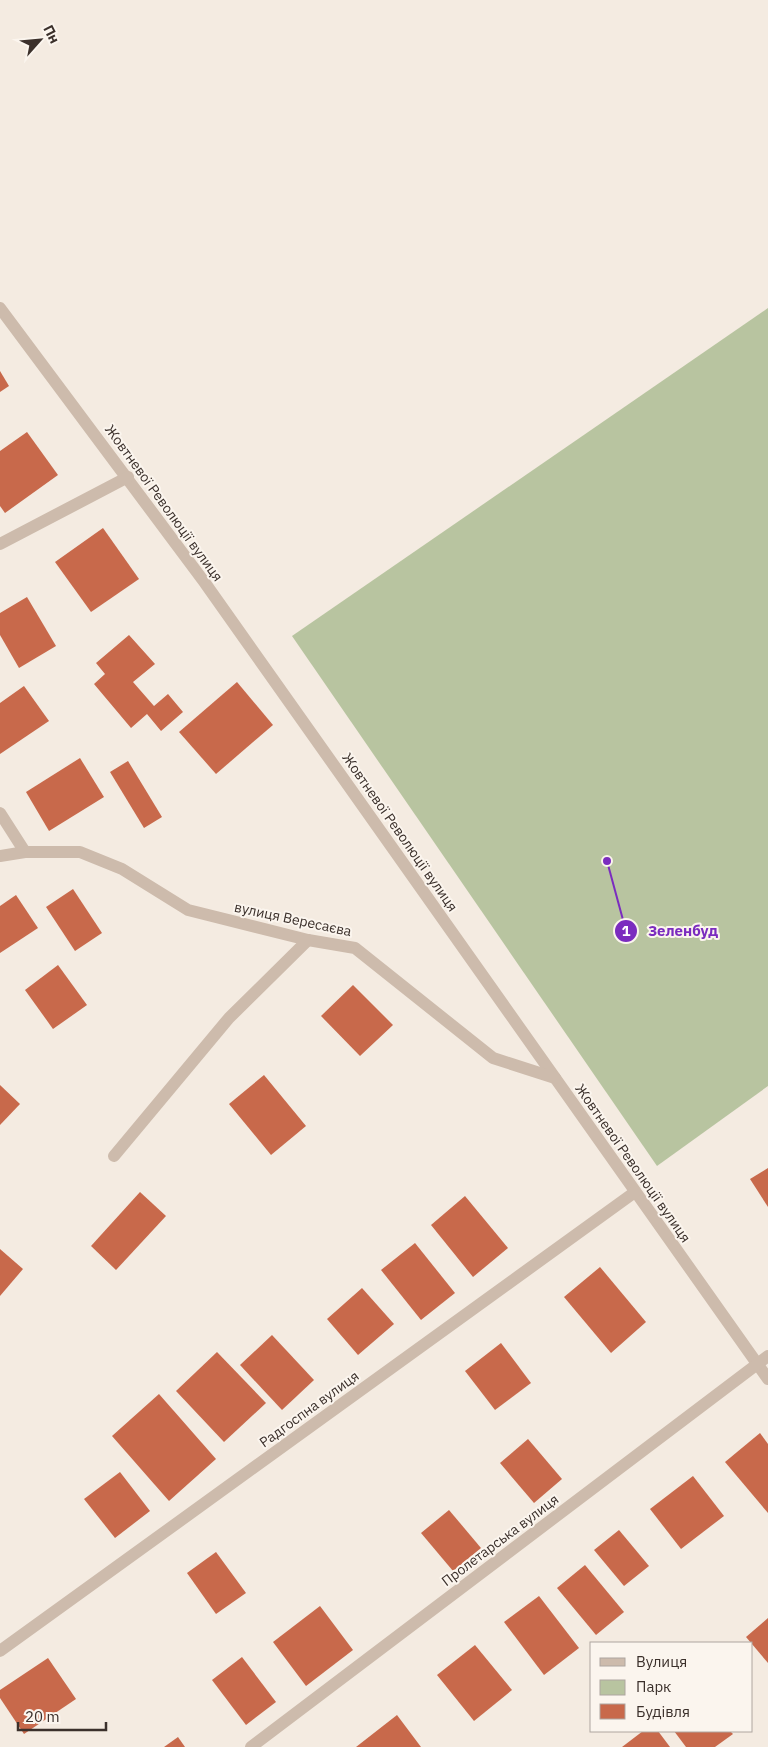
<svg xmlns="http://www.w3.org/2000/svg" width="768" height="1747" font-family="'IBM Plex Sans',sans-serif">
  <style>
    .green { fill: #b8c4a0 }
    .building { fill: #c8694b }
    .lines { fill: none; stroke-linecap: round; stroke-linejoin: round }
    .street { stroke: #cdbbac; stroke-width: 12 }
    .labels { text-anchor: middle; stroke-width: 4; stroke-linejoin: round; paint-order: stroke }
    .street-label { font-size: 14px; fill: #3b302b; stroke: #fbf5ee }
    .leader { fill: none; stroke: #7b2cbf; stroke-width: 2 }
    .callout-dot { fill: #7b2cbf; stroke: #fbf5ee; stroke-width: 2 }
    .mark-label { font-size: 15px; text-anchor: middle; font-weight: bold; fill: #fff }
    .callout-label { font-size: 15px; text-anchor: middle; font-weight: bold; fill: #7b2cbf; stroke: #fbf5ee; stroke-width: 4; stroke-linejoin: round; paint-order: stroke }
  </style>
  <rect width="100%" height="100%" fill="#f4ebe1"/>
  <path class="green" d="M768,308V1086L657,1166L292,636Z"/>
  <g class="building">
    <path d="M0,371L9,386L0,392Z"/>
    <path d="M27,432L58,475L5,513L0,506V451Z"/>
    <path d="M103,528L139,579L91,612L55,562Z"/>
    <path d="M27,597L56,646L19,668L0,635V613Z"/>
    <path d="M129,635L155,664L133,682L154,706L168,694L183,712L161,731L147,714L131,728L94,684L105,674L96,663Z"/>
    <path d="M237,682L273,725L216,774L179,732Z"/>
    <path d="M24,686L49,721L0,754V703Z"/>
    <path d="M80,758L104,797L49,831L26,792Z"/>
    <path d="M128,761L162,817L144,828L110,772Z"/>
    <path d="M73,889L102,933L75,951L46,907Z"/>
    <path d="M16,895L38,928L0,953V906Z"/>
    <path d="M58,965L87,1005L53,1029L25,990Z"/>
    <path d="M353,985L393,1025L360,1056L321,1016Z"/>
    <path d="M264,1075L306,1126L271,1155L229,1104Z"/>
    <path d="M0,1085L20,1104L0,1125Z"/>
    <path d="M768,1168V1207L750,1179Z"/>
    <path d="M140,1192L166,1216L116,1270L91,1246Z"/>
    <path d="M465,1196L508,1248L473,1277L431,1225Z"/>
    <path d="M415,1243L455,1293L421,1320L381,1270Z"/>
    <path d="M0,1249L23,1269L0,1296Z"/>
    <path d="M600,1267L646,1322L611,1353L564,1297Z"/>
    <path d="M362,1288L394,1324L358,1355L327,1319Z"/>
    <path d="M272,1335L314,1380L282,1410L240,1365Z"/>
    <path d="M501,1343L531,1383L495,1410L465,1371Z"/>
    <path d="M217,1352L266,1403L224,1442L176,1391Z"/>
    <path d="M159,1394L216,1459L169,1501L112,1436Z"/>
    <path d="M760,1433L768,1444V1513L725,1462Z"/>
    <path d="M528,1439L562,1479L534,1503L500,1463Z"/>
    <path d="M120,1472L150,1511L115,1538L84,1499Z"/>
    <path d="M693,1476L724,1516L681,1549L650,1509Z"/>
    <path d="M449,1510L481,1548L453,1571L421,1533Z"/>
    <path d="M619,1530L649,1566L624,1586L594,1550Z"/>
    <path d="M216,1552L246,1593L216,1614L187,1573Z"/>
    <path d="M585,1565L624,1612L596,1635L557,1588Z"/>
    <path d="M539,1596L579,1648L544,1675L504,1622Z"/>
    <path d="M320,1606L353,1650L306,1686L273,1642Z"/>
    <path d="M768,1618V1663L746,1637Z"/>
    <path d="M475,1645L512,1690L474,1721L437,1675Z"/>
    <path d="M242,1657L276,1702L246,1725L212,1680Z"/>
    <path d="M48,1658L76,1699L24,1734L0,1698V1690Z"/>
    <path d="M397,1715L421,1747H356Z"/>
    <path d="M643,1731H658L670,1747H622Z"/>
    <path d="M674,1731H730L733,1734L715,1747H686Z"/>
    <path d="M178,1737L185,1747H164Z"/>
  </g>
  <g class="lines">
    <g class="street">
      <path d="M0,308L205,583L768,1379"/>
      <path d="M0,544L128,477"/>
      <path d="M0,813L25,852"/>
      <path d="M0,856L25,852H80L122,869L188,910L308,940L355,948L493,1058L555,1078"/>
      <path d="M114,1156L229,1018L308,940"/>
      <path d="M0,1651L635,1192"/>
      <path d="M251,1747L768,1356"/>
    </g>
  </g>
  <g class="labels">
    <g class="street-label">
      <text transform="translate(164 503) rotate(54)" y="5">Жовтневої Революції вулиця</text>
      <text transform="translate(400 832) rotate(55)" y="5">Жовтневої Революції вулиця</text>
      <text transform="translate(293 919) rotate(12)" y="5">вулиця Вересаєва</text>
      <text transform="translate(633 1163) rotate(55)" y="5">Жовтневої Революції вулиця</text>
      <text transform="translate(309 1409) rotate(-36)" y="5">Радгоспна вулиця</text>
      <text transform="translate(500 1540) rotate(-37)" y="5">Пролетарська вулиця</text>
    </g>
  </g>
  <path class="leader" d="M607 861L626 931"/>
  <g class="callout-dot">
    <circle cx="607" cy="861" r="5"/>
    <circle cx="626" cy="931" r="12"/>
  </g>
  <g class="mark-label">
    <text x="626" y="936">1</text>
  </g>
  <g class="callout-label">
    <text x="683" y="936">Зеленбуд</text>
  </g>
  <rect x="590" y="1642" width="162" height="90" fill="#fbf5ee" stroke="#aea6a0"/>
  <rect x="600" y="1658" width="25" height="8" fill="#cdbbac" stroke="#aea6a0"/>
  <text x="636" y="1667" font-size="15" fill="#3b302b">Вулиця</text>
  <rect x="600" y="1680" width="25" height="15" fill="#b8c4a0" stroke="#aea6a0"/>
  <text x="636" y="1692" font-size="15" fill="#3b302b">Парк</text>
  <rect x="600" y="1704" width="25" height="15" fill="#c8694b" stroke="#aea6a0"/>
  <text x="636" y="1717" font-size="15" fill="#3b302b">Будівля</text>
  <g transform="translate(40 40) rotate(63)" stroke="#fbf5ee" stroke-width="4" paint-order="stroke">
  <path d="M0-4L9 19L0 12L-9 19Z" fill="#3b302b"/>
  <text y="-8" font-size="14" font-weight="bold" text-anchor="middle" fill="#3b302b">Пн</text>
  </g>
  <path d="M18 1722v8h88v-8" fill="none" stroke="#3b302b" stroke-width="2.5"/>
  <text x="25" y="1722" font-size="15" fill="#3b302b" stroke="#fbf5ee" stroke-width="4" paint-order="stroke">20 m</text>
</svg>
